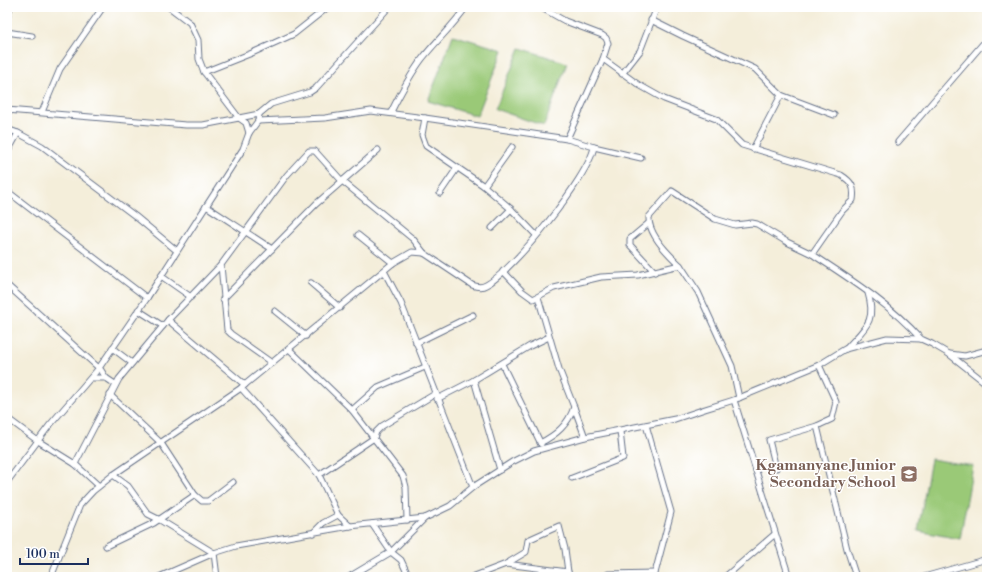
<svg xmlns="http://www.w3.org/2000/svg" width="994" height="584" font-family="'Libre Bodoni',serif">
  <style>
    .green { fill: #9ac977; stroke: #5a7c6a }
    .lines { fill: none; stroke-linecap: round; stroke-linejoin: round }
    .minor-casing { stroke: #677289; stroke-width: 7 }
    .minor { stroke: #fff; stroke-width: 5 }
    .labels { text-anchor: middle; stroke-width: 3; stroke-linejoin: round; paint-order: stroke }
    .education-label { font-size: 15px; font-weight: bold; fill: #785e54; stroke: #fff; text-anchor: end }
  </style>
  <rect width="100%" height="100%" fill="#fff"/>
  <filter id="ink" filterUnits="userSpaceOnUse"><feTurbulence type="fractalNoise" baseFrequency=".025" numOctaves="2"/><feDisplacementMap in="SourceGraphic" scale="8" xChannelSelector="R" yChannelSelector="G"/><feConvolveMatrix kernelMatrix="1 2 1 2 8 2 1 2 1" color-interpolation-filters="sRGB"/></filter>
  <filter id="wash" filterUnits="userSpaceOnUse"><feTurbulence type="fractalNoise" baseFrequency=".012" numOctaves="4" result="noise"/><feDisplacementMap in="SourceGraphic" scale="16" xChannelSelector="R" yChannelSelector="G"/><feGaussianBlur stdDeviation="0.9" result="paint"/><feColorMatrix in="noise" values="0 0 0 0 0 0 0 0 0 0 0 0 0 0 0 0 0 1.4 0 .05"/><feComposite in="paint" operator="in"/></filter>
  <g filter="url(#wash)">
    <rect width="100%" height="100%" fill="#f4eeda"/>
    <g class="green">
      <path d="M453,35L503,50L477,116L428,101Z"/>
      <path d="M520,48L567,63L544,126L495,109Z"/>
      <path d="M931,459L973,466L960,539L918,531Z"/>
    </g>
  </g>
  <g filter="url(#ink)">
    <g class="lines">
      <g class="minor-casing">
        <g id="minor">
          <path d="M169,7L190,23L198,40L199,59L204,72L239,118L259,114L271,104L310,92L316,88L389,7"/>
          <path d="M472,7H477"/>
          <path d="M7,18L10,7"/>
          <path d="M651,20L683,36L755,69L781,95"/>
          <path d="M7,32L32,36"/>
          <path d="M603,59L639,85L664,99L716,119L742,145L841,175C852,182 855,187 853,200L842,211L812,254C850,279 890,304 921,339"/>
          <path d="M204,72L252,53L294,34L328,7"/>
          <path d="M622,74L640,51L657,7"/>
          <path d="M7,110L186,125H203L239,118L246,123L249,133"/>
          <path d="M42,112L60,69L103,7"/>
          <path d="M391,112C400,94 410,75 422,59C436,41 453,26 466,7"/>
          <path d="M425,118L567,139"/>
          <path d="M258,121L325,118L371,111L425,118L422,135L426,146L484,186L511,209L536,235"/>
          <path d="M7,129L18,133L7,153"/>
          <path d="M18,133L42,146L135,216L176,250"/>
          <path d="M898,142L987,39"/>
          <path d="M594,147L641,158"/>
          <path d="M753,149L781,95L834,115"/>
          <path d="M484,186L512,147"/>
          <path d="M7,191L147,298"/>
          <path d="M440,193L457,168"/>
          <path d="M206,206L272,249"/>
          <path d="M649,223L630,239V245L655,272"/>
          <path d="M492,228L511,209"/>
          <path d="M358,235L393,263"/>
          <path d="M221,265L227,330L231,334L272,363"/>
          <path d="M680,265C668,254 648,234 649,217L672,191L715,219L735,225L752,223L757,224L787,242L812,254"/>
          <path d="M384,271L401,303L473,487"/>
          <path d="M503,271L522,291L533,299L554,288L584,281L601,277L638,275L680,265L698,292L732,366L739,398"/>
          <path d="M161,276L191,297"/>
          <path d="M311,283L340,308"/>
          <path d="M7,285L101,370L106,378L115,384"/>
          <path d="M538,297L559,369L574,407C568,425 556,435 540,443"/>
          <path d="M223,299L316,204L378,150"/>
          <path d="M138,310L163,326"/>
          <path d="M275,311L306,336"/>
          <path d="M168,320L245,385"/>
          <path d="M416,343L473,315"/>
          <path d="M112,348L132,363"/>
          <path d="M846,349C864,328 877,323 868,293"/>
          <path d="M290,350L352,410L403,476L406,487L407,520"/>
          <path d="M950,354L965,356L987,350"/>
          <path d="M502,364L541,444"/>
          <path d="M819,365L836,402L832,419L817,426L847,549L856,577"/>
          <path d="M91,378H106"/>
          <path d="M474,380L500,470"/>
          <path d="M241,388L319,475L338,515L350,526"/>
          <path d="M437,399L474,380L530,346L549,337"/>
          <path d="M734,400L789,577"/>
          <path d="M574,407L585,437"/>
          <path d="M352,410L378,387L425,367"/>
          <path d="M7,418L38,441L75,464L99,486"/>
          <path d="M646,425L671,512L654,577"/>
          <path d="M75,464L119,379L168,320L221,265L287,175L309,151H315L341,180L413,239L424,253"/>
          <path d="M776,468L769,440L817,426"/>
          <path d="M113,475L128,486L148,514L160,520L214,553L217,577"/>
          <path d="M319,475L374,438L376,432L382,426L435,394"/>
          <path d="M572,478L623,458L620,431"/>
          <path d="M7,482L49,426L99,368L147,298L243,149L249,133L258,121L259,114"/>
          <path d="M195,495L202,501H208L233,482"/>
          <path d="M313,533L323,523L338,515"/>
          <path d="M106,546L154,523L195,495L161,443L110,395"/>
          <path d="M506,564L526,552L528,540L559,526L565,549L568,572"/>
          <path d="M51,577L80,505L93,491L113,475L241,388L393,263L412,252L424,253L472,285C477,287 481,288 486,285C513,271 589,176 594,147L567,139L603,59L608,43L606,38L602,35L565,21L540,7"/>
          <path d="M159,577L214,553L236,546L350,526L425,518L450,506L473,487L512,462L534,451L585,437L675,419L705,409L734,400L819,365L845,349L887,338L921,339L932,344L949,354L987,384"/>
          <path d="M349,577L391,552L372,524"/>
          <path d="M409,577L401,560L391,552L425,518"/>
          <path d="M472,577L506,564L568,572V577"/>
          <path d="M604,577L608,574L655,573"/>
          <path d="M725,577L775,534"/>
          <path d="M924,577L987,559"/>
        </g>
      </g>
      <use href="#minor" class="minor"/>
    </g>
  </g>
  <defs>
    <g id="school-square" transform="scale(0.9)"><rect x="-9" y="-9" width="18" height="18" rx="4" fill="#8d6e63" stroke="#fff"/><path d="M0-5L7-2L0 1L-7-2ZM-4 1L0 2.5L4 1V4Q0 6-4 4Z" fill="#fff"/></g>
  </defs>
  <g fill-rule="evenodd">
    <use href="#school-square" x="909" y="474"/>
  </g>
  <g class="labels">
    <g class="education-label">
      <text x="896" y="470">Kgamanyane Junior<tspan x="896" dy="17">Secondary School</tspan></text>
    </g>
  </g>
  <rect width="994" height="584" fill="none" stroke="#fff" stroke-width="24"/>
  <path d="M20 558v6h68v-6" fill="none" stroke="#1b2f5e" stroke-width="2"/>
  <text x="26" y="558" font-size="12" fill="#1b2f5e" stroke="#ffffff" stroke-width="3" paint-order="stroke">100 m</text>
</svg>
